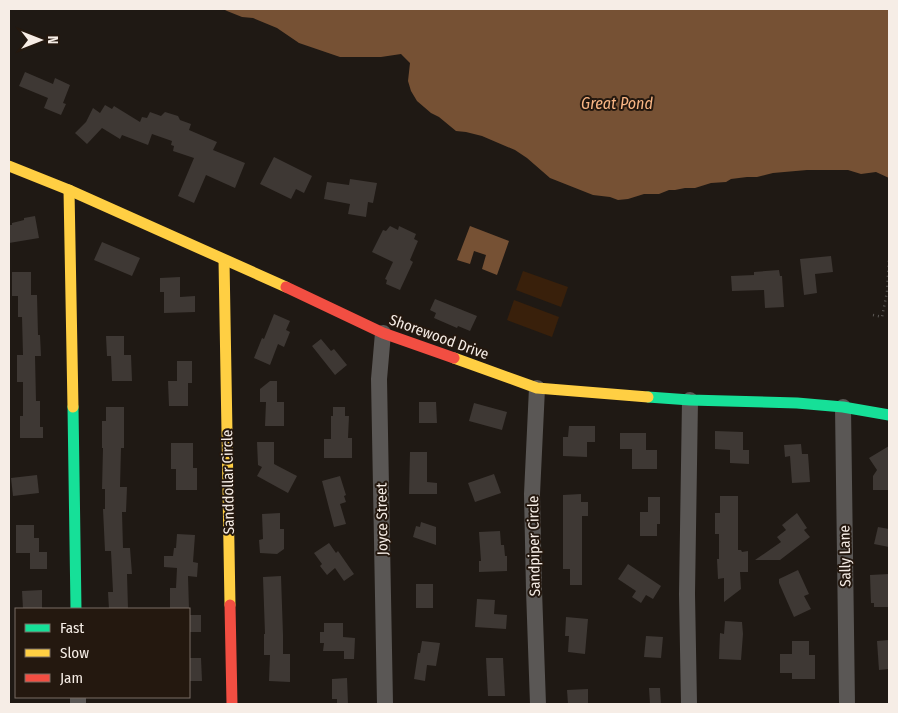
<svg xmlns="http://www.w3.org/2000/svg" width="898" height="713" font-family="'Fira Sans Condensed',sans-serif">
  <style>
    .green { fill: #39200b }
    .water { fill: #765134 }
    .building { fill: #3e3834 }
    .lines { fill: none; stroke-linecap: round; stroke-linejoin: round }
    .path { stroke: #5c5956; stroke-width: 2.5; stroke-dasharray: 1 4; stroke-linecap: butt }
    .street { stroke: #5a5755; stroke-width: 16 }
    .fast { stroke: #16e098; stroke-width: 11 }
    .slow { stroke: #ffcf43; stroke-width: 11 }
    .jam { stroke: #f24e42; stroke-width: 11 }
    .labels { text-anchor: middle; stroke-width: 4; stroke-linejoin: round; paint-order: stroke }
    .street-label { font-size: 15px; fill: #f6ede6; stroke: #24180f }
    .water-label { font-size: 16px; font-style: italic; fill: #f9b685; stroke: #24180f }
  </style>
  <rect width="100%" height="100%" fill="#1f1914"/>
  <g class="green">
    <path d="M523,271L568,287L561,307L516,290Z"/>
    <path d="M514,300L559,317L552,337L507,320Z"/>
  </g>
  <g class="water">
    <path d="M223,9H889V178L876,172L861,174L848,170H807L773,173L757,177H747L731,179L726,182L711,183L695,188H685L675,190H669L659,194H644L628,199L618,200L610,197L593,195L550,178L527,158L515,150L482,136L466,132L456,131L439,117L431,113L417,101L411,91L408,81L410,63L401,54L381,57H340L299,43L277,28L253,18L242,17L227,11Z"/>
    <path d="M470,226L509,241L497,275L482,269L486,255L474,251L470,264L457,260Z"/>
  </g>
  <g class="building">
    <path d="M25,72L53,84L55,78L70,85L63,103L66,104L61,115L44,108L48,98L19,86Z"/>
    <path d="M105,105L112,109L114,106L140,122L142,117L147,118L150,112L161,116L165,112L178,116L180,120L191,124L189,130L217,142L213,150L245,163L235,188L206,175L194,203L178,196L194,158L173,151L174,146L171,145L172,141L152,134L148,145L122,135L120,139L102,128L87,144L75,133L86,122L93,108L100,113Z"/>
    <path d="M274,157L312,176L304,193L296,189L291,199L260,184Z"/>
    <path d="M350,179L377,183L373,203L368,202L366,217L348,214L350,204L324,199L327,182L349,185Z"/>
    <path d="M35,216L39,238L9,243V225H12V223L24,220V218Z"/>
    <path d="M390,226L398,230L399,226L416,234L414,239L418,241L410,260L413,262L400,290L386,284L387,280L385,279L393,262L372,252L383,230L386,231Z"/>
    <path d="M102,242L140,258L132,276L94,260Z"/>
    <path d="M831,256L833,272L815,274L817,293L804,295L800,259Z"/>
    <path d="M779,270L780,276H782L784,307L765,308L764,290L732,291L731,276L754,275V272Z"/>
    <path d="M12,272H31V295H37L38,335H40L41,356H35L36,401H40V427H43V438H20V416H23V382H17V355H23L22,317H18V296H12Z"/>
    <path d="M180,277V297L195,296V312L164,313V292H160V278Z"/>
    <path d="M435,299L477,316L470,331L458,326L457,328L434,318L436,313L430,310Z"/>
    <path d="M274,314L290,321L286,330L290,332L284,347L278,344L270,365L254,358L262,338L264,339Z"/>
    <path d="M106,336H124V355H131L132,381H112L111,356H107Z"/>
    <path d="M321,339L331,351L334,349L347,365L335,375L312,346Z"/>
    <path d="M177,361H192V383H188V406H169L168,381H177Z"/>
    <path d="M270,381H277V402H284V426H265L266,402H260V389Z"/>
    <path d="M419,402H436L437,423H419Z"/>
    <path d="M474,403L507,412L502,430L469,421Z"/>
    <path d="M106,407H124V448H121L120,487H127L126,512H122L123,548H130L132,574H127L128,609H109L108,592H113L111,551H105L103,509H105V489H102L103,448H102V421H106Z"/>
    <path d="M333,407H345V416H349L348,438H352V458H324V439H331V416H333Z"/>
    <path d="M569,426H595V442H587V457L563,456V437H568Z"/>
    <path d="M715,431L743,432V450H749V464L730,463V450L715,449Z"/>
    <path d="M620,433H646V450H657V469H632V449H620Z"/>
    <path d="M257,442H274V464L297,476L288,493L257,476L262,467L258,465Z"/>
    <path d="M171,443H193V468H197V490H176V469H171Z"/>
    <path d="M801,444L802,454H808L810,482L792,483L790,456L785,457L784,445Z"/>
    <path d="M889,446V490H873V476L877,470L869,458Z"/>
    <path d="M410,452H427V482L437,483V494H409Z"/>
    <path d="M494,474L501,493L475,502L468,483Z"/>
    <path d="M37,475L39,493L13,496L11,478Z"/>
    <path d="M340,476L346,495L344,496L346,502L340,504L346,524L334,527L322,481Z"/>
    <path d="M581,494V502H588V516H582V585H570V569H563V495Z"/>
    <path d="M720,496H738V550H741L742,552L748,551V572H740L741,589L724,602V578L718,579L717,559H719V534H715V513H720Z"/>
    <path d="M648,497H660V524H657V536H640V512H648Z"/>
    <path d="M280,513V529H284V549L277,554L260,553L259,540L263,539L262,514Z"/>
    <path d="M797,513L807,528L804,530L810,537L780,560H755L781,542L777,537L786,530L782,525Z"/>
    <path d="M421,522L436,527V545L413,537L416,526L420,527Z"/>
    <path d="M16,525H34V538H39V552H47V569H30V553H16Z"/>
    <path d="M878,527L889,529V547L874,544Z"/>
    <path d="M500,531L501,545H504L505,556H507V571L479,572V561H481L479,532Z"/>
    <path d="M177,534L195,535L193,562L198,563L197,577L188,576L189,609H170V588H176L177,568L164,567V556H173L174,548H176Z"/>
    <path d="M329,543L336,553L338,551L354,574L344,581L335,568L327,575L320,566L322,564L314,553Z"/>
    <path d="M628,564L661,586L653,599L646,595L641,603L632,597L636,591L618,579Z"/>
    <path d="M798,570L809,594L804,596L811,609L794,617L779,583V579Z"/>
    <path d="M889,574V607H874V603H871L870,575Z"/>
    <path d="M281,576L283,635V654H290V682L269,681L270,655H264V634H265L263,577Z"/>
    <rect x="416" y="584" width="17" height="24"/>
    <path d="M42,590V609H23L22,591Z"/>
    <path d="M477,599L495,600L494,614L507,615L506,629L475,627Z"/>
    <rect x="189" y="615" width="12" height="17"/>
    <path d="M566,617L588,619L585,654L568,652L569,636H565Z"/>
    <path d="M725,621L742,622L743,634L741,660L719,659L720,633L724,634Z"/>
    <path d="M324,623H343V637L355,638L354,659H344V651H323L324,643H320V632H324Z"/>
    <path d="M646,636L663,637L661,658L644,657Z"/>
    <path d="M889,640V669L879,670L877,641Z"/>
    <path d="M422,641L440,643L436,666L427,665L425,681L414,679L418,653H420Z"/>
    <path d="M792,641H809V655H815V679H792V673H780V654H792Z"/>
    <path d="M189,658H201L202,681H189Z"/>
    <path d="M486,658H503L505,696H488Z"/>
    <path d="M347,678L348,704H337V699H332V679Z"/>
    <path d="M649,688H660L661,704H650Z"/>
    <path d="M588,689V704H568L567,690Z"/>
  </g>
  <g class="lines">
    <path class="path" d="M873,315L882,317L887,292L889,258"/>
    <g class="street">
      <path d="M383,333L379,379L385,704"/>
      <path d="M537,388L532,494L534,590L538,704"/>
      <path d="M843,407L847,704"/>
      <path d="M78,697V704"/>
      <path d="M689,704L687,594L690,400"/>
    </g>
    <g class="fast">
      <path d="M648,397L690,400L797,403L843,407L889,415"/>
      <path d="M73,407L76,609"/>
    </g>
    <g class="slow">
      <path d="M9,166L69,190L286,287"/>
      <path d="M69,190L73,407"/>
      <path d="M224,260L230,605"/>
      <path d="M454,358L537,388L648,397"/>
    </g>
    <g class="jam">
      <path d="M286,287L383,333L454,358"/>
      <path d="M230,605L232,704"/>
    </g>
  </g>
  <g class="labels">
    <g class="street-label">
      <text transform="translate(439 337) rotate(20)" y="5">Shorewood Drive</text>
      <text transform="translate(228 482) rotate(-91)" y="5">Sanddollar Circle</text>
      <text transform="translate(382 519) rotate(-91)" y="5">Joyce Street</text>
      <text transform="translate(534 546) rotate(-91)" y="5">Sandpiper Circle</text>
      <text transform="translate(845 556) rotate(-91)" y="5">Sally Lane</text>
    </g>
    <g class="water-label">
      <text x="617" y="109">Great Pond</text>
    </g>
  </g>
  <rect width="898" height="713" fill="none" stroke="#f6ede6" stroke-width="20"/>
  <rect x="15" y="608" width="175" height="90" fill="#24180f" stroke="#786d65"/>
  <rect x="25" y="624" width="25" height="8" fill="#16e098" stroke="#786d65"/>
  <text x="60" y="633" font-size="15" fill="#f6ede6">Fast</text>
  <rect x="25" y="649" width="25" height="8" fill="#ffcf43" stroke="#786d65"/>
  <text x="60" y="658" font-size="15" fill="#f6ede6">Slow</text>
  <rect x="25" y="674" width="25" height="8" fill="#f24e42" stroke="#786d65"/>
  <text x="60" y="683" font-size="15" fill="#f6ede6">Jam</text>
  <g transform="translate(40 40) rotate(90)" stroke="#24180f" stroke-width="4" paint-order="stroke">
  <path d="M0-4L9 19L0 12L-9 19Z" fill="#f6ede6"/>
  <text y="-8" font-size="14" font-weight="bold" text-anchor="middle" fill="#f6ede6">N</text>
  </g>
</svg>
